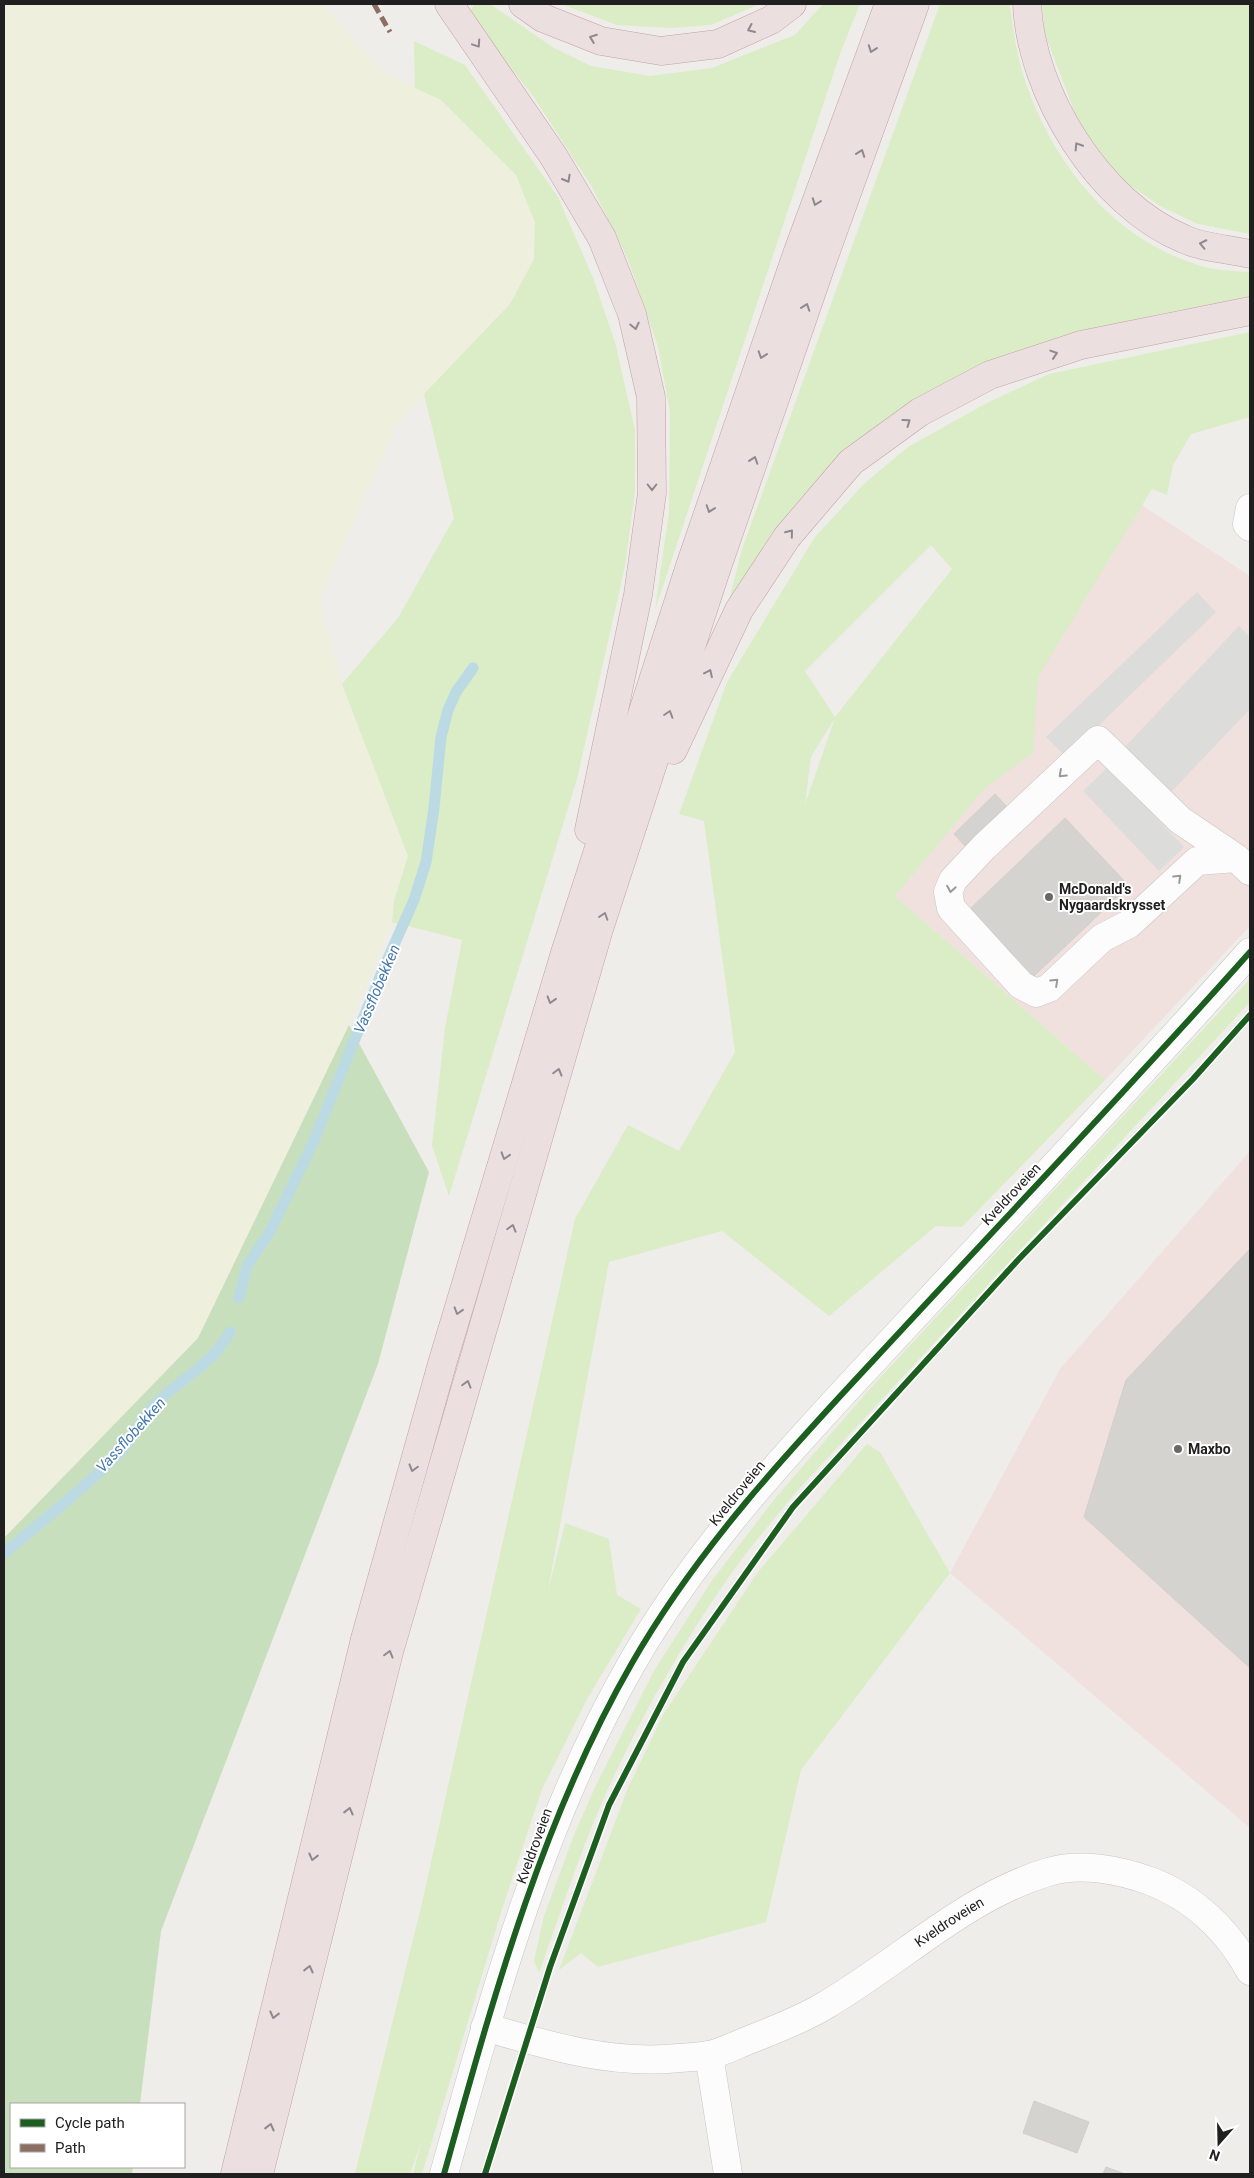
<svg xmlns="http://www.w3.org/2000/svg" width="1254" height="2178" font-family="Roboto,sans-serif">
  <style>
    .commercial { fill: #f0e1de }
    .religious { fill: #dcdcda }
    .farmland { fill: #eeefdc }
    .grass { fill: #daedc6; fill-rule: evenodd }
    .forest { fill: #c8dfbd }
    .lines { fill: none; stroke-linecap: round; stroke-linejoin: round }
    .stream { stroke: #bbdae3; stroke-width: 11 }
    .building { fill: #d5d3d0; stroke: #d2cfca }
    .minor-casing { stroke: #c7c6c5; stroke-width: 29 }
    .highway-casing { stroke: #c59fa9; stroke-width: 29 }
    .minor { stroke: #fcfcfc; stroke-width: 28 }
    .highway { stroke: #ebdfe0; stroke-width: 28 }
    .quiet { stroke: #8d6e63; stroke-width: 5; stroke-dasharray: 10 5; stroke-linecap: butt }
    .cycleway-casing { stroke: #fff; stroke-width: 9 }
    .cycleway { stroke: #1b5e20; stroke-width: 6 }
    .oneway { stroke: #90898a }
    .oneway2 { stroke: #999 }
    .poi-dot { fill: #686866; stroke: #fff; stroke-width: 2 }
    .labels { text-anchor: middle; stroke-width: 4; stroke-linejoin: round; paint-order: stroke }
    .poi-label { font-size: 14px; font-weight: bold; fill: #202020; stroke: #fff; text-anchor: start }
    .street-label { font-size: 14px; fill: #202020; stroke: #fff }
    .water-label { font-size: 15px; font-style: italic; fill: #4378ae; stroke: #fff }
  </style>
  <rect width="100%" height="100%" fill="#eeede9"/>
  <g class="commercial">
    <path d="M1128,496L1250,576V926L1105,1080L895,896Z"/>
    <path d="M1250,1151V1828L950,1573L1060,1369Z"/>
  </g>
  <g class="religious">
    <path d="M1197,592L1216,612L1066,757L1046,737Z"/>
    <path d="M1239,626L1250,637V709L1171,792L1124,748Z"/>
    <path d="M1108,767L1184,847L1159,871L1083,791Z"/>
  </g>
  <path class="farmland" d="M4,4H323L382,72L441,99L516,175L535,223L534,259L510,304L398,422L319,600L342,684L408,856L394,901L392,922L349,1025L198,1338L4,1538Z"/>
  <g class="grass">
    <path d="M475,4H490L554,48L591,66L650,76L712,68L795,35L823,4H860L841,51L655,610L669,512L670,412L658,347L629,262L592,187L533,96L468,13Z"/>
    <path d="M561,4H760L711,25L671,28L617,25Z"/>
    <path d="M940,4H1010C1013,27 1016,52 1023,74C1051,163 1115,244 1209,268C1222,271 1237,271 1250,272V297L1160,314L1058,339L929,396L726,612L742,549Z"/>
    <path d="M1042,4H1250V234L1198,224L1160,206L1114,174L1087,145L1045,34Z"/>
    <path d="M414,41L465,65L558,197L593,278L615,342L635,430V493L625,566L577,779L449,1196L432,1145L445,1028L462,940L392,922L394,901L408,856L342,684L398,618L454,518L424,394L510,304L534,259L535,223L516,175L441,100L415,88Z"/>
    <path d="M1250,332V417L1191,434L1173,465L1167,495L1152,489L1038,677L1033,753L985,788L895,896L1105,1080L962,1227L936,1226L829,1316L722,1231L609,1262L547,1595L565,1523L609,1539L617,1595L641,1609L587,1699L542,1789L502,1909L422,2174H413L422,2140L410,2174H355L421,1907L575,1219L628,1125L679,1151L735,1052L704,821L679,814L727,682L815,537L865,483L908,447L987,403L1049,374ZM931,545L952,569L835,717L805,671ZM833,721H834L805,804L811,757Z"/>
    <path d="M1250,979V1002L797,1491C776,1517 753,1543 733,1571C688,1634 648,1704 615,1774C584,1838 563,1906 539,1973L534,1961L544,1916L574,1835L596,1785L655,1669L713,1579L777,1496L876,1382Z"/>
    <path d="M867,1444L880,1452L950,1573L801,1770L766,1922L598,1967L581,1953L559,1970L628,1788L663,1715L758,1572Z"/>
  </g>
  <path class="forest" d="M349,1025L429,1172L378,1364L161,1931L140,2104H11V2167H133L132,2174H4V1538L198,1338Z"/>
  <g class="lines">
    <g class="stream">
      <path d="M239,1298L247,1266L269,1233L312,1145L382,972L414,900L426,862L434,808L441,737L448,710L456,692L473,668"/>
      <path d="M4,1554C43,1519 85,1489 121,1451C134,1437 141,1419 154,1405C180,1379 212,1365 230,1332"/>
    </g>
  </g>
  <g class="building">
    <path d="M995,794L1008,808L967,848L954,834Z"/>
    <path d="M1065,818L1129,886L1034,976L970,909Z"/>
    <path d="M1250,1249V1668L1084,1517L1126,1380Z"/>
    <path d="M1034,2101L1089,2122L1077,2153L1023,2133Z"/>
    <path d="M1106,2167L1125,2174H1103Z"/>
  </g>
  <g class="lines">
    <g class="minor-casing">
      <g id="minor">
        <path d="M1250,508L1247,524L1250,527"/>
        <path d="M1236,858L1197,861L1129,924L1102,938L1049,988L1036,993L1021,985L951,908L948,892L953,880L983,848L1098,740L1180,820L1236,858L1250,871"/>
        <path id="s1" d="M485,2027C549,2046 612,2065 679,2058C689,2057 700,2057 709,2055C723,2052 736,2045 749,2040C774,2030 801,2020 824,2006C900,1962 963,1898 1048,1872C1080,1862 1120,1870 1150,1881C1193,1897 1228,1930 1250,1971"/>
        <path d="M709,2055L728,2174"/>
        <path d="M444,2174C493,1999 541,1821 632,1663C706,1534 810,1429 910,1321C1024,1198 1139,1077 1250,952"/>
      </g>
    </g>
    <g class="highway-casing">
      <g id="highway">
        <path d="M449,4L554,157L602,238L632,314L651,397L652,493L638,595L589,830"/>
        <path d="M523,4L543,18L601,41L661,51L718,44L771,20L792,4"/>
        <path d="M1027,4C1031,93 1099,204 1184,239C1203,248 1229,249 1250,254"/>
        <path d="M673,750L739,610L787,537L851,462L920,412L990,375L1081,345L1250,311"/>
        <path d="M235,2174L365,1639L442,1364L565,953L690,566L797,254L889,4"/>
        <path d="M259,2174L389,1652L599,929L715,573L822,262L915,4"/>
      </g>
    </g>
    <use href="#minor" class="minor"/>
    <use href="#highway" class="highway"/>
    <path class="quiet" d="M374,4L390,32"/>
    <g class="cycleway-casing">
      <g id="cycleway">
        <path d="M444,2174C493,1999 541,1821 632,1663C706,1534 810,1429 910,1321C1024,1198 1139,1077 1250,952"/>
        <path d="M485,2174L550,1967L609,1805L683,1662L793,1507L1018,1260L1193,1079L1250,1015"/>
      </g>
    </g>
    <use href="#cycleway" class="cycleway"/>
  </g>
  <defs><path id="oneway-chevron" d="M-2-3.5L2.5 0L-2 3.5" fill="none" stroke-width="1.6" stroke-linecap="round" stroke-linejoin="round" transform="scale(1.25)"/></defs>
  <g class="oneway">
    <use href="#oneway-chevron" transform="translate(751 29) rotate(156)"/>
    <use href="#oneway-chevron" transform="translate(593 38) rotate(-159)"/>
    <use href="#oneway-chevron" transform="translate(477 44) rotate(56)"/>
    <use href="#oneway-chevron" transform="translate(872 49) rotate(110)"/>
    <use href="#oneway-chevron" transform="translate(1078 146) rotate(-122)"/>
    <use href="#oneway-chevron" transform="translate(861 153) rotate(-70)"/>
    <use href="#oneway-chevron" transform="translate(567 179) rotate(60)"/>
    <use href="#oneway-chevron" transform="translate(816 202) rotate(110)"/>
    <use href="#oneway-chevron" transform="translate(1203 244) rotate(-168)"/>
    <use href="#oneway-chevron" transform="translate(806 307) rotate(-71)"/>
    <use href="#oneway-chevron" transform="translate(635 326) rotate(77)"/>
    <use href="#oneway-chevron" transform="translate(1054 354) rotate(-18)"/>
    <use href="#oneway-chevron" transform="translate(762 355) rotate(109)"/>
    <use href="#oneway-chevron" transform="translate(907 422) rotate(-36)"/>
    <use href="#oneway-chevron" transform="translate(754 460) rotate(-71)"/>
    <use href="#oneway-chevron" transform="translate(652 487) rotate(90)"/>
    <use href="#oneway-chevron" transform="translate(710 509) rotate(109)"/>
    <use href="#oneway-chevron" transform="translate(790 533) rotate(-51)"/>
    <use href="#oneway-chevron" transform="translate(709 673) rotate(-65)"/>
    <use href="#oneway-chevron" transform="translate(669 714) rotate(-72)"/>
    <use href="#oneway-chevron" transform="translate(604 916) rotate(-72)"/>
    <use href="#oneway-chevron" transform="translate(551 1000) rotate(107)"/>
    <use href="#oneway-chevron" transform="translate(558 1072) rotate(-74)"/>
    <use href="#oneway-chevron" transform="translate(505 1156) rotate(107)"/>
    <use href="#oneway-chevron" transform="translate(512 1228) rotate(-74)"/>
    <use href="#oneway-chevron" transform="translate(458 1311) rotate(107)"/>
    <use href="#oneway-chevron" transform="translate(467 1384) rotate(-74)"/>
    <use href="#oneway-chevron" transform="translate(413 1468) rotate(106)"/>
    <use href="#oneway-chevron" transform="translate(389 1654) rotate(-75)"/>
    <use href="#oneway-chevron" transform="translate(349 1811) rotate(-76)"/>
    <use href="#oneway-chevron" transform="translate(313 1857) rotate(104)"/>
    <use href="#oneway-chevron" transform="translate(309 1969) rotate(-76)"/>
    <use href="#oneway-chevron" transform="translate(274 2015) rotate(104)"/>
    <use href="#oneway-chevron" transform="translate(270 2127) rotate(-76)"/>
  </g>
  <g class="oneway2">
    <use href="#oneway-chevron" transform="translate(1062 774) rotate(137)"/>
    <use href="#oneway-chevron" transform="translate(1178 878) rotate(-43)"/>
    <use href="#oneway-chevron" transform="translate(951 889) rotate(100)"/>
    <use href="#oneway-chevron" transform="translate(1055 982) rotate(-43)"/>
  </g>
  <g class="poi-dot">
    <circle cx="1049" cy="897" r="5"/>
    <circle cx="1178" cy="1449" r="5"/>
  </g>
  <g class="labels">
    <g class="poi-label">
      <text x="1059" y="894">McDonald's<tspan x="1059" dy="16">Nygaardskrysset</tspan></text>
      <text x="1188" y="1454">Maxbo</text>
    </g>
    <g class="street-label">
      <text transform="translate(1011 1194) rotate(-47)" y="5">Kveldroveien</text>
      <text transform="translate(737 1493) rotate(-51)" y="5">Kveldroveien</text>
      <text transform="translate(534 1846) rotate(-70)" y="5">Kveldroveien</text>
      <text dy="5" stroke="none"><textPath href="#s1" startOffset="504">Kveldroveien</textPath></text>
    </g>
    <g class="water-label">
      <text transform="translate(377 989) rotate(-67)" y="5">Vassflobekken</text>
      <text transform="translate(131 1435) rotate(-48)" y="5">Vassflobekken</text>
    </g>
  </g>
  <rect width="1254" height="2178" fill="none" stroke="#202020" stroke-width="10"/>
  <rect x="10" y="2103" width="175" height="65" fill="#ffffff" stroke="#a6a6a6"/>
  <rect x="20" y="2119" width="25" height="8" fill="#1b5e20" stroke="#a6a6a6"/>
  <text x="55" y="2128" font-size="15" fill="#202020">Cycle path</text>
  <rect x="20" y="2144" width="25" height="8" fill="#8d6e63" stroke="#a6a6a6"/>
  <text x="55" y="2153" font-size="15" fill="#202020">Path</text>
  <g transform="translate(1219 2143) rotate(200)" stroke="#ffffff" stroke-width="4" paint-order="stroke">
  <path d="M0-4L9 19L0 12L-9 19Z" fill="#202020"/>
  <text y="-8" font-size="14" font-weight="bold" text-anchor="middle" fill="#202020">N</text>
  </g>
</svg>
